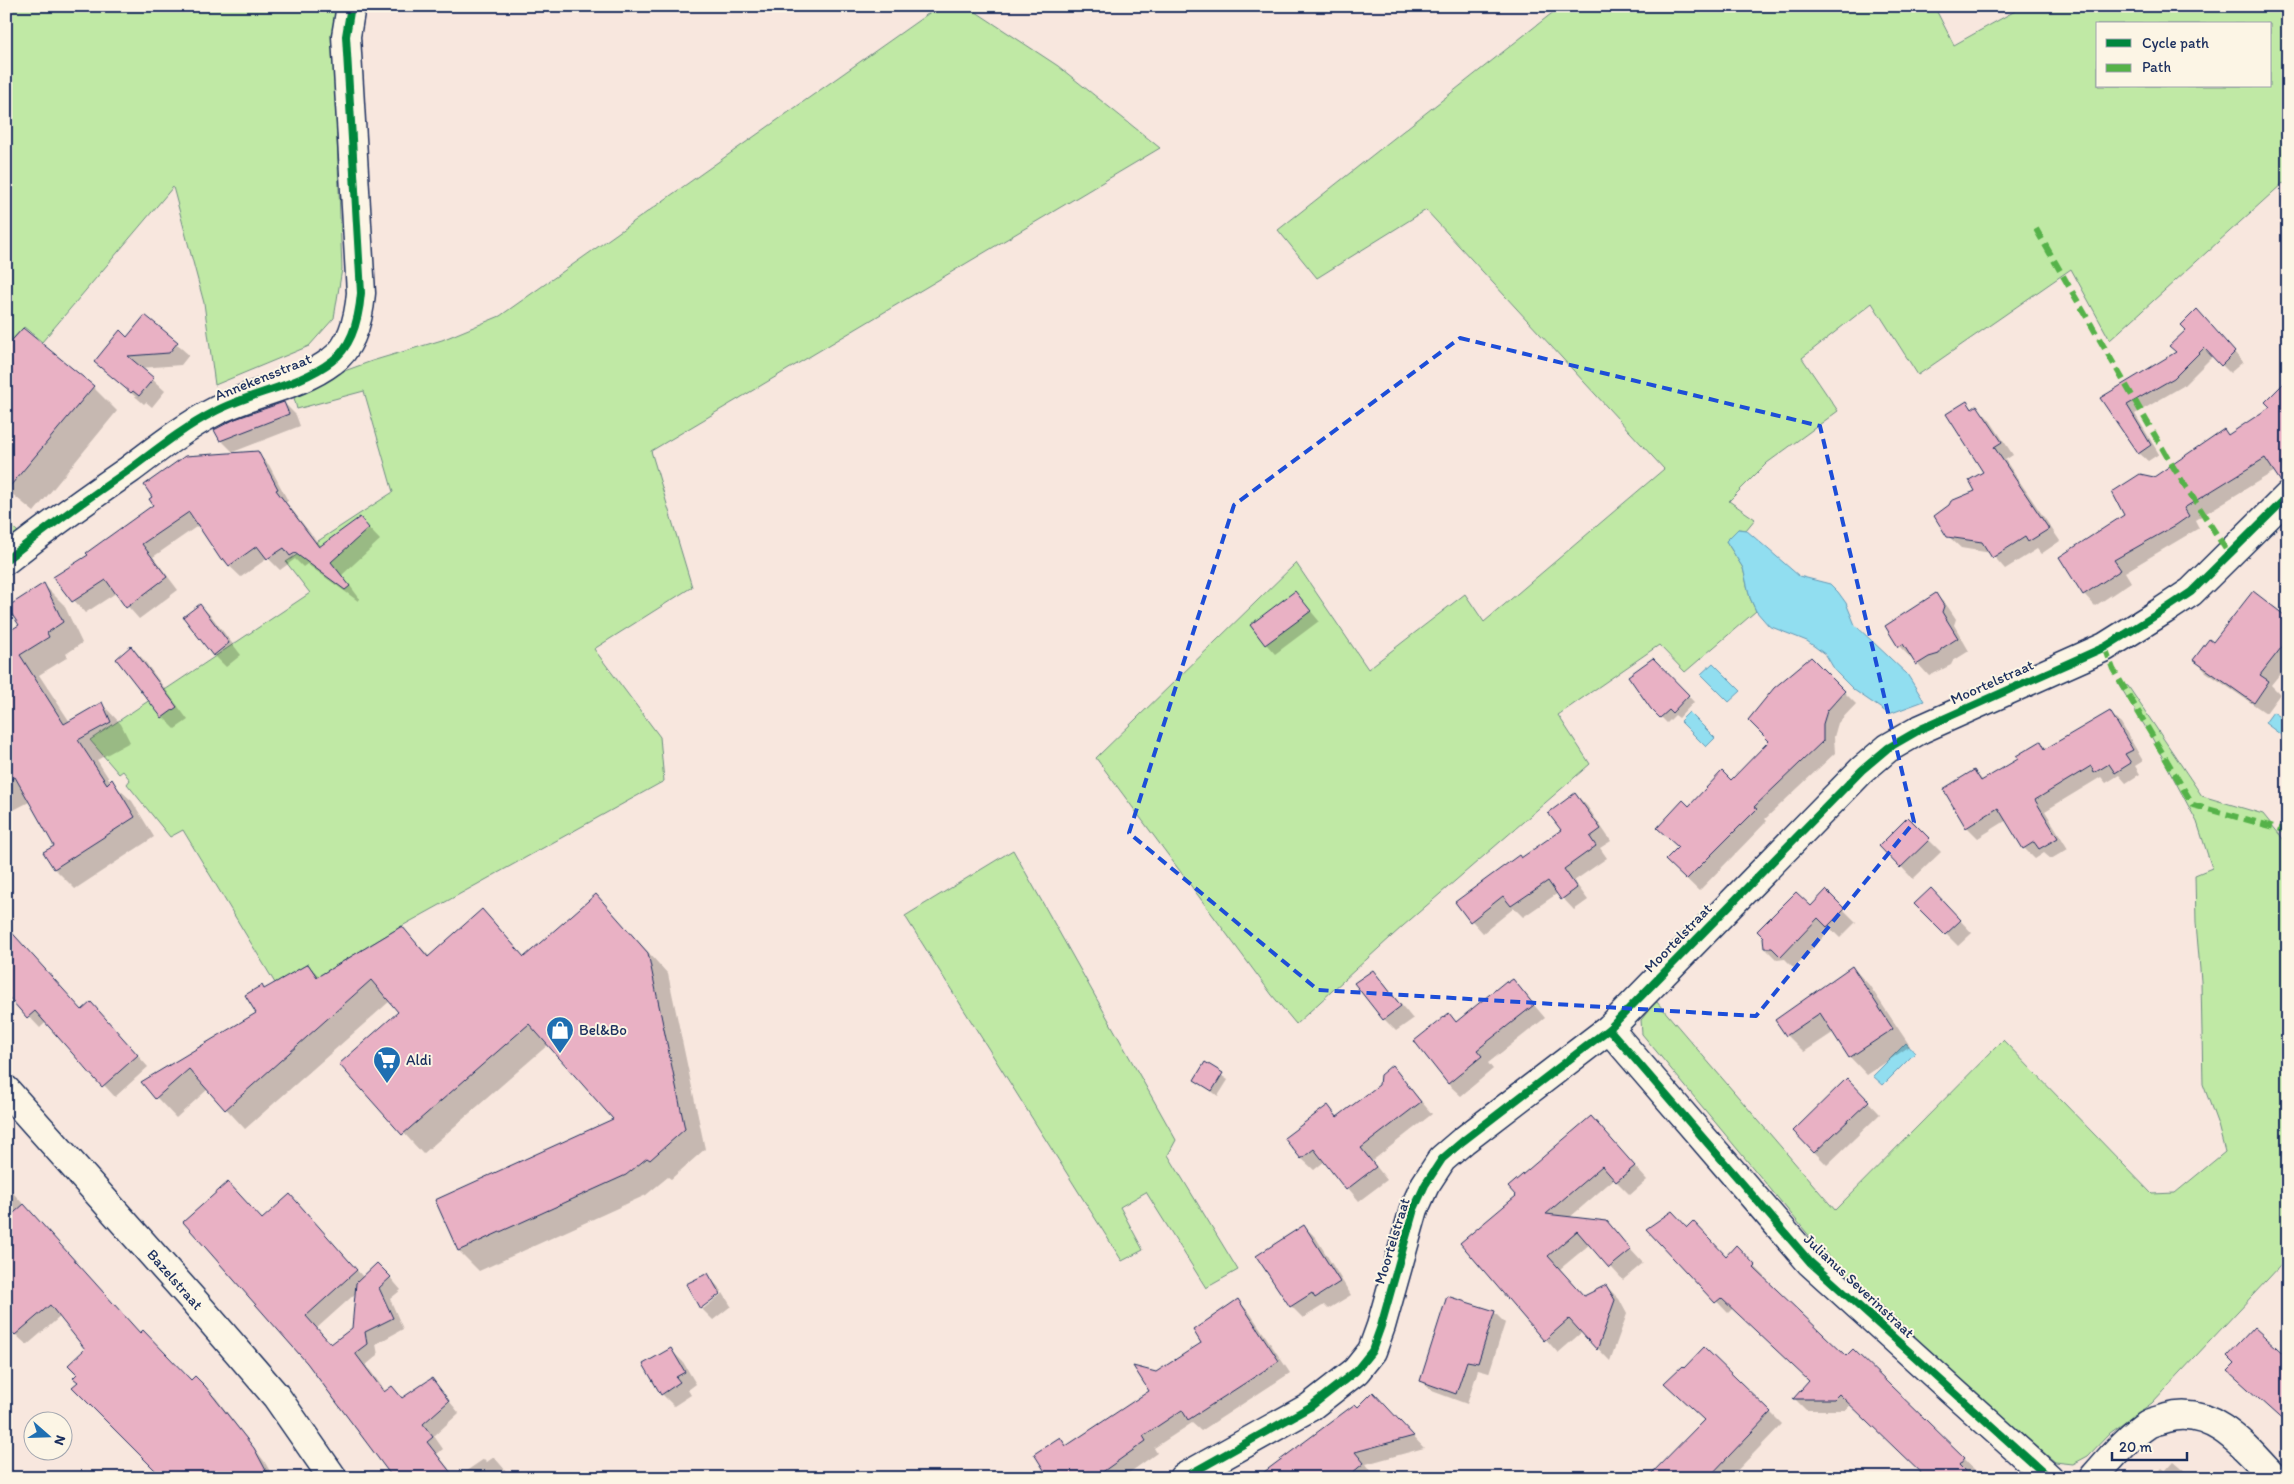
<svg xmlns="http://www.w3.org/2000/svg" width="2294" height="1484" font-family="Itim,sans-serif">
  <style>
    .green { fill: #c0e9a5; stroke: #6e8c82; fill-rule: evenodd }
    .water { fill: #91def0; stroke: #6298b6 }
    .shadow { fill: #0003; fill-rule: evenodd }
    .building { fill: #e9b1c4; stroke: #1b2f5e }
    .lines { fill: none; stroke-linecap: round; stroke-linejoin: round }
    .street-casing { stroke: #1b2f5e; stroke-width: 31 }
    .secondary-casing { stroke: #1b2f5e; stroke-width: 31 }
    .street { stroke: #fcf5e5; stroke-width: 28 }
    .secondary { stroke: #fcf5e5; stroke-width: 28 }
    .quiet { stroke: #55b248; stroke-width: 6; stroke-dasharray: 12 6; stroke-linecap: butt }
    .cycleway-casing { stroke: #fcf5e5; stroke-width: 11 }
    .cycleway { stroke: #00873e; stroke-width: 8 }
    .marked { fill: none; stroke: #1d4ed8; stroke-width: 4; stroke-dasharray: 10 6; stroke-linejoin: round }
    .labels { text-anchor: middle; stroke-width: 4; stroke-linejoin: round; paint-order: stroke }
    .street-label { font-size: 15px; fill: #1b2f5e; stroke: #fcf5e5 }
    .poi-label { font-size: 15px; fill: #1b2f5e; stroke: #fcf5e5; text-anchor: start }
  </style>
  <rect width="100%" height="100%" fill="#f8e7de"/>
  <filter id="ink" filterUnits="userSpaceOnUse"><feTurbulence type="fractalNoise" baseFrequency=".02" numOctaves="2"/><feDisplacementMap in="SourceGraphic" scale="10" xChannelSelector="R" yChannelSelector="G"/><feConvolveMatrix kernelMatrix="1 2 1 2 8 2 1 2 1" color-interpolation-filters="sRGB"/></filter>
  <g filter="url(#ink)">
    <g class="green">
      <path d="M6,6H338L335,85L342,269L334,318L309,346L215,385L204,303L173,187L42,342L24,327L6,346Z"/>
      <path d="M939,6H967L1058,66L1160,148L651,451L692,587L594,649L660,737L664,781L402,926L317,977L308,964L275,983L183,830L170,837L127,784L130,780L123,771L119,774L90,740L310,593L286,562L393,492L364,391L297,409L292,390L372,361L442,340L500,316Z"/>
      <path d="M1561,6H1934L1954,45L2024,6H2288V187L2283,183L2110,340L2071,269L1918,375L1872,303L1802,358L1838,411L1767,463L1729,501L1755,519L1746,530L1738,529L1726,541L1743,568L1750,598L1756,611L1685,672L1659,645L1558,715L1590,764L1403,926L1296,1024L1272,995L1096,758L1296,563L1368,669L1465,594L1484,622L1664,469L1426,210L1317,278L1278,230ZM2098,24H2270V86H2098Z"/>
      <path d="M6,521L18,532L6,541Z"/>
      <path d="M2118,683L2128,686L2202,796L2263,814L2288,845V1251L2281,1265L2152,1403L2110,1433L2088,1456L2073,1464L2055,1462L1939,1363L1816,1244L1642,1034L1641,1020L1656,1001L1835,1210L2003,1040L2152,1194L2175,1193L2225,1152L2218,1125L2203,1084L2201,981L2196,923L2195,875L2212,868L2197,822L2151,736Z"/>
      <path d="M1013,850L1176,1140L1168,1155L1238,1270L1206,1288L1146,1192L1120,1207L1143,1250L1122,1261L905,916Z"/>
    </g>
    <g class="water">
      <path d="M1738,529L1746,530L1799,576L1830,584L1838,592L1846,603L1855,625L1907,674L1924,701L1889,714L1854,690L1836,672L1826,655L1807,641L1769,626L1756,611L1750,598L1743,568L1726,541Z"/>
      <path d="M1713,663L1741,691L1729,702L1701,674Z"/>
      <path d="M1689,712L1715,738L1706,747L1680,721Z"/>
      <path d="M2273,712L2288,722V740L2265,723Z"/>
      <path d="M1906,1043L1915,1053L1883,1085L1873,1076Z"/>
    </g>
    <g class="shadow">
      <path d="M145,317L189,355L181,365L140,368L165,391L152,407L146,402L144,404L95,362L128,338Z"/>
      <path d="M2205,319L2243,362L2230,373L2213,356L2183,386L2135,414L2159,454L2148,461L2139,453L2102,399L2178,353Z"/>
      <path d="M93,387L117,411L34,512L6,489Z"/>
      <path d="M1966,402L1973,409L1977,407L1989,419L2013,455L2005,460L2060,541L2041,554L2037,549L2005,569L1991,553L1961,548L1948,536L1977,492L1985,472Z"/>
      <path d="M284,403L296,415L300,426L233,452L221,440Z"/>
      <path d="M2272,407L2288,453V485L2275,471L2195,520L2199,528L2125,572L2131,582L2095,606L2084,594L2126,515L2154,478L2224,430L2230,436Z"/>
      <path d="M257,453L269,465L288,501L286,502L321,547L360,519L380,540L342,575L360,599L358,601L307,564L303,567L295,559L280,570L268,558L241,577L222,559L199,525L153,557L178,590L139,619L116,593L85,613L55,578Z"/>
      <path d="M44,585L64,605L82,643L66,654L68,657L39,675L70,722L102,704L121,724L130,742L97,760L111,782L132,801L154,837L75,889L55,869L45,852L56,846L31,801L6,814V714L21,625Z"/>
      <path d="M1295,592L1319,621L1275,654L1266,644Z"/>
      <path d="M1936,595L1948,607L1956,619L1954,625L1969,651L1953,661L1951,665L1929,676L1912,657L1911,658L1899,646Z"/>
      <path d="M200,605L212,617L241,655L226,667L214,655Z"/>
      <path d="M2288,619V664L2271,685L2280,694L2266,713L2206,672L2195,660L2214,644Z"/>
      <path d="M131,647L143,659L188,720L175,729L163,717L118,659Z"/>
      <path d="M1811,659L1856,704L1838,723L1834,737L1835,753L1765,819L1767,821L1699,891L1667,860L1679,848L1689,808L1731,782L1771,741Z"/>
      <path d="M1653,660L1694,702L1679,718L1675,715L1667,723L1652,708Z"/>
      <path d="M2110,713L2121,723L2143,761L2135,766L2140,774L2126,783L2119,775L2106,783L2101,777L2045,811L2068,849L2051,859L2044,853L2035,859L2024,848L2007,820L1978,838L1967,827L1974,771L1983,781L2020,760L2041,743L2047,749Z"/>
      <path d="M1575,794L1587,806L1611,841L1600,848L1607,858L1574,881L1588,900L1574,910L1558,893L1523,917L1514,908L1483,933L1456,903L1562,830Z"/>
      <path d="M1908,819L1941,852L1913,879L1881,846Z"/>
      <path d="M596,895L668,974L705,1149L671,1179L668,1177L646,1195L479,1271L459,1251L436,1201L615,1120L549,1044L423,1154L341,1064L400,1012L390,1001L245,1129L208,1089L176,1118L142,1082L258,1014L265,990L308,965L320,977L402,928L430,957L482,911L525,958Z"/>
      <path d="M1943,902L1972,933L1958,946L1916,904Z"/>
      <path d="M1811,908L1844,910L1856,922L1840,938L1831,929L1794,968L1785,959L1777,960L1765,948Z"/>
      <path d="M1852,967L1869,985L1910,1046L1867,1075L1850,1057L1834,1032L1804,1052L1787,1035L1811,997L1810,996Z"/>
      <path d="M1373,971L1413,1019L1396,1031L1384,1019Z"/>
      <path d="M1513,980L1545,1018L1488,1063L1493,1069L1461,1096L1448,1084L1457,1023Z"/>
      <path d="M6,992L102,1015L148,1067L115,1097L46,1022L40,1028Z"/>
      <path d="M1205,1064L1228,1080L1218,1096L1196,1080Z"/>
      <path d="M1392,1067L1432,1114L1372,1161L1387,1180L1359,1201L1325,1161L1314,1170L1301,1158L1328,1107L1338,1117L1380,1085Z"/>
      <path d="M1859,1092L1880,1114L1827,1165L1794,1131Z"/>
      <path d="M1591,1117L1647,1180L1630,1195L1614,1179L1569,1218L1606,1223L1643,1263L1623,1280L1590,1244L1560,1269L1585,1297L1606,1286L1619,1299L1627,1314L1610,1361L1582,1332L1558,1353L1462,1243L1518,1196Z"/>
      <path d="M6,1185L140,1334L191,1382L195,1377L216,1398L264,1461L274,1478H165L79,1382V1375L87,1349L61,1316L27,1345L16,1335L6,1324Z"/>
      <path d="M301,1207L363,1277L389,1276L401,1290L390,1299L403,1329L376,1344L378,1355L366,1365L386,1392L392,1388L403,1399L432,1380L459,1413L434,1436L443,1449L437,1454L456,1478L484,1459L487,1462L494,1457L512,1478H394L307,1363L262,1220ZM356,1293L353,1329L332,1345L317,1328Z"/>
      <path d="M1304,1226L1316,1238L1351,1295L1328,1309L1324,1305L1303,1318L1291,1306Z"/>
      <path d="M1688,1228L1726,1257L1736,1247L1766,1278L1764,1280L1846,1358L1853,1351L1976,1470L1970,1477L1851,1404L1846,1410H1806L1795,1399L1811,1382L1733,1308L1728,1313L1648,1230Z"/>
      <path d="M707,1275L722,1291L703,1306V1309L723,1293L731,1306L713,1320L701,1308L687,1285Z"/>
      <path d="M1238,1301L1250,1313L1290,1373L1201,1431L1192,1423L1154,1448L1157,1453L1122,1478H1051L1060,1438L1068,1446L1151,1392L1156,1373L1203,1343Z"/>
      <path d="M1494,1312L1505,1323L1489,1373L1478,1370L1467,1404L1432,1391L1421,1380Z"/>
      <path d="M671,1350L683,1362L696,1384L688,1390L691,1395L674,1406L662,1394Z"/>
      <path d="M1385,1406L1424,1448L1366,1464L1375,1476L1373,1478H1258L1358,1409Z"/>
      <path d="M1770,1412L1782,1424L1730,1478H1649Z"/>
      <path d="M2174,1461L2194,1478H2152L2161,1468L2165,1471Z"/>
    </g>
    <g class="building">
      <path d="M2197,309L2235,352L2221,366L2204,348L2174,378L2127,405L2151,445L2138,454L2100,398L2176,352L2169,346L2186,330L2181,325Z"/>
      <path d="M145,315L178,342L169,353L128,356L154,378L139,396L133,391L131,393L94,362L120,330L127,337Z"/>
      <path d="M23,328L94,386L6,491V347Z"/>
      <path d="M2288,379V481L2281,482L2265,458L2184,508L2189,516L2176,525L2114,560L2121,570L2083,595L2059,557L2124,515L2112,492L2140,474L2154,477L2224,429L2228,435L2270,407L2265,402Z"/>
      <path d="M1967,401L1972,409L1977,405L2002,442L1994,447L2049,529L2028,542L2025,537L1992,558L1982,542L1947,537L1934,516L1949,505L1951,501L1975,491L1969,480L1983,472L1946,414Z"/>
      <path d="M284,402L289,414L220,441L214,430L235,419Z"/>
      <path d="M258,451L278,489L276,490L319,547L360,517L369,528L331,562L350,586L345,590L295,553L290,556L284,548L267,559L257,546L229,566L223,558L221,560L189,512L142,544L167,577L126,608L106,580L72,602L53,577L88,555L86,553L153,505L149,499L152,497L144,485L185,456Z"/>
      <path d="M44,583L63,622L47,633L49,637L20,655L64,724L102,702L111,722L78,740L107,784L112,779L135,817L54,869L43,852L54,846L15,777L6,782V633L19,625L7,607Z"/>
      <path d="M1295,591L1311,611L1265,645L1250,625Z"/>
      <path d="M2253,591L2288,618V639L2260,675L2269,681L2254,703L2193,660L2209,639L2213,642Z"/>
      <path d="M1936,593L1944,606L1942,612L1958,638L1941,649L1939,654L1929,657L1916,665L1903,644L1898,647L1885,626Z"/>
      <path d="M200,604L229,643L213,656L183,617Z"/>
      <path d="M131,646L177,707L162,718L116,659Z"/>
      <path d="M1811,657L1845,691L1827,711L1823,724V741L1754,807L1757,809L1686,880L1665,860L1678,847L1657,828L1683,800L1689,806L1722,771L1731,780L1769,741L1748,720L1774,688Z"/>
      <path d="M1653,658L1689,695L1672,713L1669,710L1660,718L1651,709L1628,676Z"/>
      <path d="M2110,711L2133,750L2125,754L2131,763L2115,773L2109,764L2094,773L2091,766L2035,800L2058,838L2039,849L2034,842L2023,849L1998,808L1966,828L1943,789L1974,770L1981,781L2018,759L2016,756L2041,741L2045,749Z"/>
      <path d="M1575,793L1601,829L1590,837L1596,846L1564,869L1577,888L1561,900L1548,881L1511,906L1503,896L1470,922L1455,902L1519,855L1521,858L1561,830L1548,813Z"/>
      <path d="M1908,817L1930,839L1900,868L1879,846Z"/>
      <path d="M1931,888L1961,920L1945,935L1914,904Z"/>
      <path d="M1826,890L1845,909L1827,927L1818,918L1781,957L1772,948H1764L1763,937L1757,931L1796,892L1811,906Z"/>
      <path d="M596,894L648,953L685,1129L650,1160L647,1158L626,1175L458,1251L435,1200L613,1119L529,1024L402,1135L339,1064L398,1012L371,980L225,1110L189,1069L155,1099L141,1082L256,1013L245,995L262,985L264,989L308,964L317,977L402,926L428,957L482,909L524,957Z"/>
      <path d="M6,926L82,1010L91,1002L138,1055L102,1087L35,1011L27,1018L6,994Z"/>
      <path d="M1852,966L1893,1029L1849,1058L1820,1013L1786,1036L1775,1020Z"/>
      <path d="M1373,970L1401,1006L1383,1020L1354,983Z"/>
      <path d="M1513,979L1534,1005L1477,1050L1482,1056L1448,1084L1414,1041L1449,1013L1456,1022L1506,981L1507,983Z"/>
      <path d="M1205,1062L1223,1073L1212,1091L1194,1080Z"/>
      <path d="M1392,1065L1421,1102L1361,1148L1376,1167L1346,1190L1314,1149L1301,1159L1284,1138L1328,1105L1337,1117L1379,1085L1380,1075Z"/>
      <path d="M1847,1078L1869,1101L1814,1153L1793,1131Z"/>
      <path d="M1591,1116L1635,1166L1616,1182L1602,1166L1546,1214L1607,1221L1631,1250L1609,1268L1577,1231L1548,1256L1584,1296L1606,1285L1615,1300L1597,1350L1569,1319L1544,1341L1460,1243L1516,1196L1508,1187Z"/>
      <path d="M228,1182L262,1219L290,1194L357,1270L306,1316L331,1344L352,1328L356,1283L377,1263L391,1277L379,1288L393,1318L365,1332L367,1344L355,1353L384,1392L392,1386L402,1398L432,1378L449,1401L423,1424L433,1437L427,1442L455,1478H393L307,1363L183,1222Z"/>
      <path d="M24,1204L140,1333L143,1330L191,1380L195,1376L205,1386L254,1448L270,1478H163L72,1387L78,1382L73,1378L77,1374L68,1365L85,1349L50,1305L15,1335L6,1326V1220Z"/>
      <path d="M1672,1211L1687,1227L1693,1221L1726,1256L1736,1245L1756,1266L1754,1268L1846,1356L1853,1349L1965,1458L1959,1465L1972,1478H1926L1839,1394L1834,1399H1793L1809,1381L1721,1298L1715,1303L1646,1229Z"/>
      <path d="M1304,1225L1340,1282L1315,1298L1312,1293L1290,1307L1256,1256Z"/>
      <path d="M708,1273L720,1294L700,1309L686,1284Z"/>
      <path d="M1447,1296L1495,1311L1478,1363L1467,1361L1456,1394L1420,1381Z"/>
      <path d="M1238,1299L1279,1361L1188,1420L1182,1410L1143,1436L1146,1441L1094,1478H1049L1034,1454L1060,1437L1066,1446L1149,1391L1133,1366L1156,1372L1201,1343L1193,1330Z"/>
      <path d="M2254,1327L2288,1358V1425L2228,1371L2235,1364L2227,1356Z"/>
      <path d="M1704,1347L1771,1412L1708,1478H1647L1704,1420L1664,1383L1682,1366L1684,1368Z"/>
      <path d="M671,1348L685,1372L676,1377L680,1382L661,1395L643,1364Z"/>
      <path d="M1373,1392L1414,1436L1355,1452L1364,1463L1346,1478H1256L1355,1404L1358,1407Z"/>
    </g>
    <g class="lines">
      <g class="street-casing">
        <g id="street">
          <path d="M6,560C46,528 87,499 129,470C156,450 183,428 214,412C251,392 298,387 332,361C353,346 359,317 361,293L346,36L351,6"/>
          <path d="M1609,1029L1810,1262L2049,1478"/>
          <path d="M1183,1478L1310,1407L1356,1371L1372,1351L1381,1326L1414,1209L1425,1185L1442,1159L1463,1141L1609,1029L1862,770L1888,748L1921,729L2105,647L2164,610L2191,592L2288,496"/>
          <path d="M2093,1478C2110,1459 2127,1438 2148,1424C2154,1421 2161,1420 2167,1418C2212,1405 2246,1448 2274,1478"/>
        </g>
      </g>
      <g class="secondary-casing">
        <g id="secondary">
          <path id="s1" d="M6,1090L194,1301L276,1396L333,1478"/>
        </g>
      </g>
      <use href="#street" class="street"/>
      <use href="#secondary" class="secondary"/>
      <g class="quiet">
        <path d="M2036,229L2172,465L2229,554"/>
        <path d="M2105,647L2113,669L2193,805L2285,830L2288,834"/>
      </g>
      <g class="cycleway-casing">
        <g id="cycleway">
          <path d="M6,560C46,528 87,499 129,470C156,450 183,428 214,412C251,392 298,387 332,361C353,346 359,317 361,293L346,36L351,6"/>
          <path d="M1609,1029L1810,1262L2049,1478"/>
          <path d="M1183,1478L1310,1407L1356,1371L1372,1351L1381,1326L1414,1209L1425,1185L1442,1159L1463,1141L1609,1029L1862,770L1888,748L1921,729L2105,647L2164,610L2191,592L2288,496"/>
        </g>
      </g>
      <use href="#cycleway" class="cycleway"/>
    </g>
  </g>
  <path class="marked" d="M1460,338L1820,426L1914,822L1756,1016L1318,990L1129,833L1234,505Z"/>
  <defs>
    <g id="shop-pin" transform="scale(1.4375)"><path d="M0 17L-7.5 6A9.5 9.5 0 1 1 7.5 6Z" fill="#1f6fb2" stroke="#fcf5e5"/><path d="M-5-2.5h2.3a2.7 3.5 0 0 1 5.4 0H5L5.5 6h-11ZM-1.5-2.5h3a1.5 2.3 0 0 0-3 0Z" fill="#fff"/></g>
    <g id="supermarket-pin" transform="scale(1.4375)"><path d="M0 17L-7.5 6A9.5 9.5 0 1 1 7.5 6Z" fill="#1f6fb2" stroke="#fcf5e5"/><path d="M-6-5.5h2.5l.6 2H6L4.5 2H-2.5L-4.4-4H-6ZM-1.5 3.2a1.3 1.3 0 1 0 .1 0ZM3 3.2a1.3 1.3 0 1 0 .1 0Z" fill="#fff"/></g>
  </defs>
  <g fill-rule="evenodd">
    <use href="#shop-pin" x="560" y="1030"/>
    <use href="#supermarket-pin" x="387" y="1060"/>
  </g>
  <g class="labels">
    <g class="street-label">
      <text transform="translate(263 377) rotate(-22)" y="5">Annekensstraat</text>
      <text transform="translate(1992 682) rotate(-24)" y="5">Moortelstraat</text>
      <text transform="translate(1678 938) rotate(-46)" y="5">Moortelstraat</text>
      <text transform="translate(1392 1241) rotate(-73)" y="5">Moortelstraat</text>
      <text dy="5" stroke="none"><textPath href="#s1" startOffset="254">Bazelstraat</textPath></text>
      <text transform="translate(1859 1286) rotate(43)" y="5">Julianus Severinstraat</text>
    </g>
    <g class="poi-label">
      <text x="579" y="1035">Bel&amp;Bo</text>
      <text x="406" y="1065">Aldi</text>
    </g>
  </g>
  <rect width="2294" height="1484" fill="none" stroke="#fcf5e5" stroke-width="25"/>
  <rect x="12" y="12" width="2269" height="1459" fill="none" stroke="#1b2f5e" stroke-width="2" filter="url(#ink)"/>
  <rect x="2096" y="22" width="175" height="65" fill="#fcf5e5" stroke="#a2a6af"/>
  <rect x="2106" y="39" width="25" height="8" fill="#00873e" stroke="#a2a6af"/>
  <text x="2142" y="48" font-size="15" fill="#1b2f5e">Cycle path</text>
  <rect x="2106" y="64" width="25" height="8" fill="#55b248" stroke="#a2a6af"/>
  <text x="2142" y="72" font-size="15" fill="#1b2f5e">Path</text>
  <g transform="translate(48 1436) rotate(110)"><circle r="24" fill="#fcf5e5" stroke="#a2a6af"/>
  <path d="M0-4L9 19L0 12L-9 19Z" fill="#1f6fb2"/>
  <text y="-8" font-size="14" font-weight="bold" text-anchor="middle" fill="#1b2f5e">N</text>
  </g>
  <path d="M2112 1452v8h75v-8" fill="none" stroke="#1b2f5e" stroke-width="2.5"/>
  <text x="2119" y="1452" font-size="15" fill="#1b2f5e" stroke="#fcf5e5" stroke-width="4" paint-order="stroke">20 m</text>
</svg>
